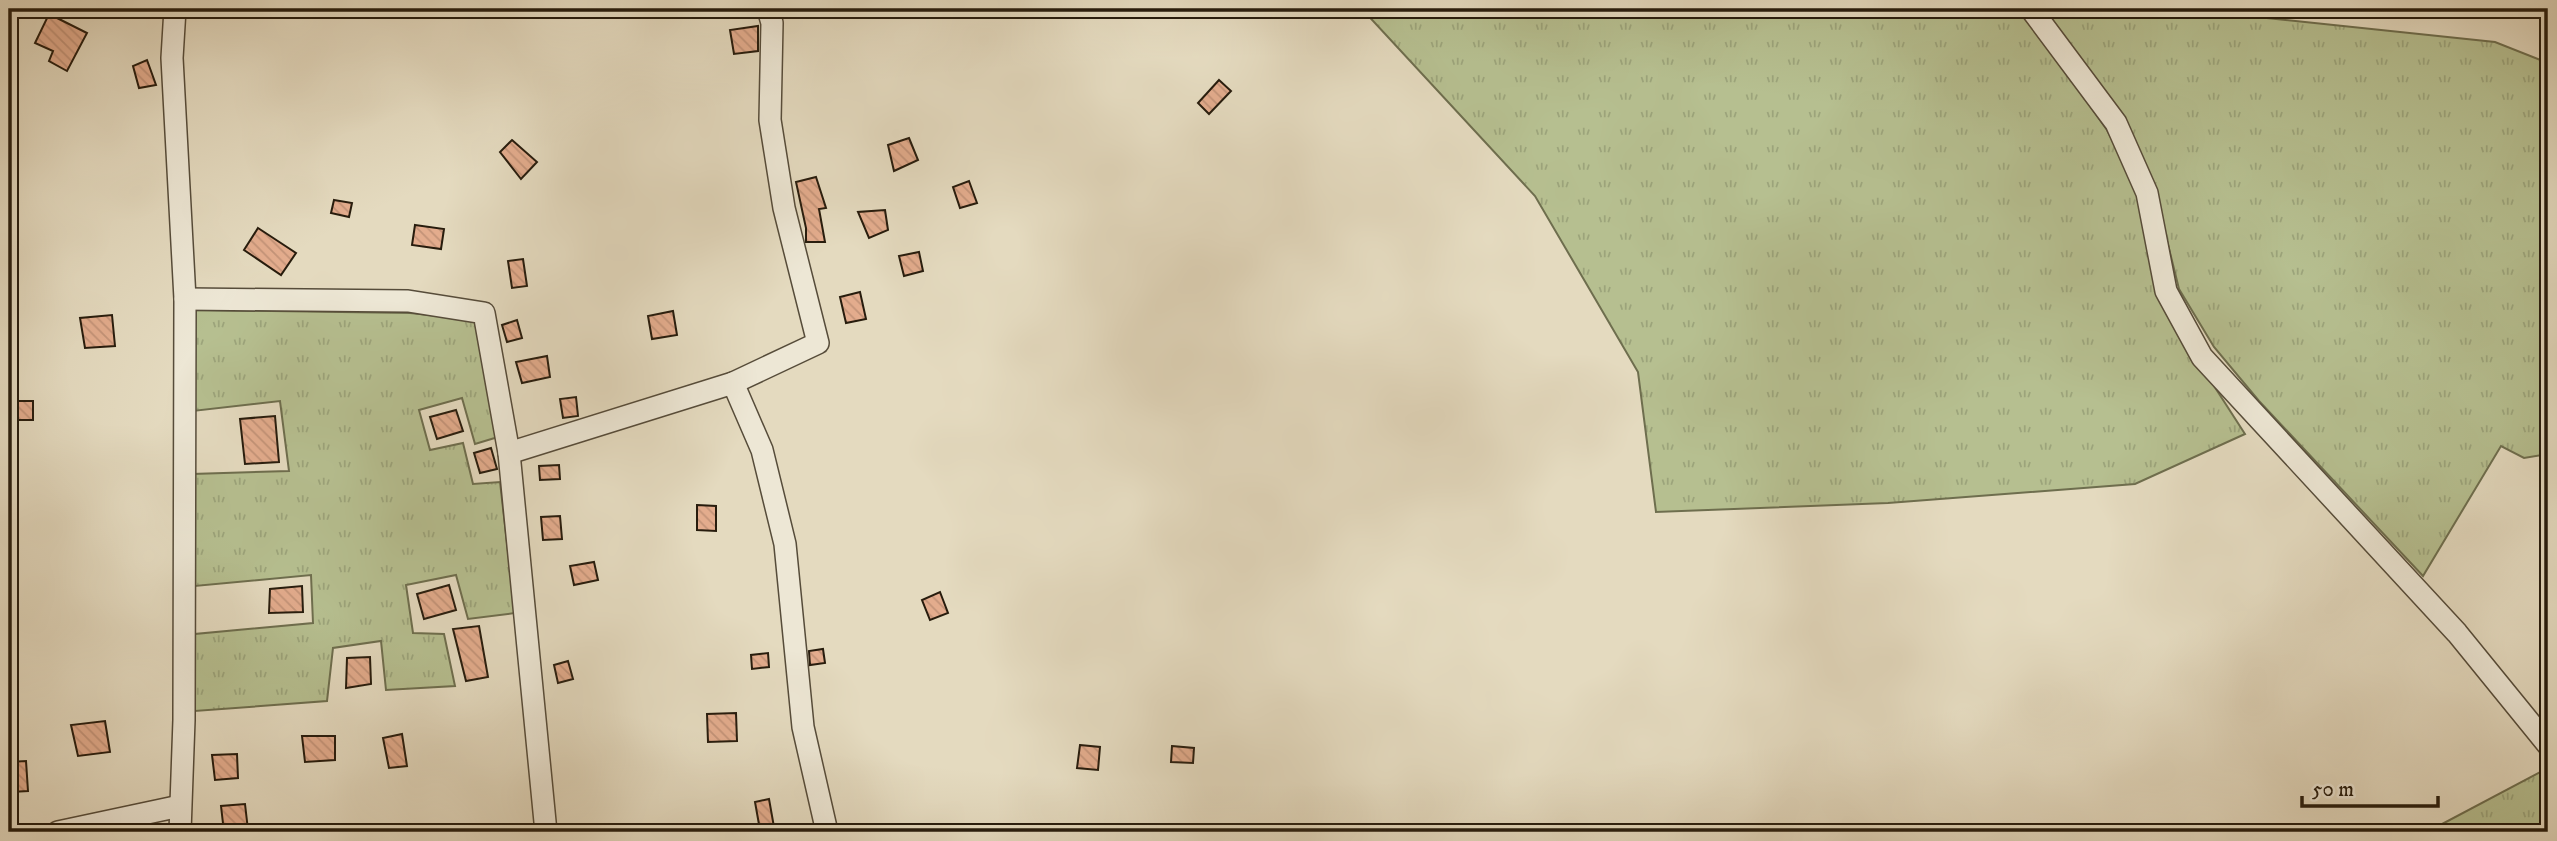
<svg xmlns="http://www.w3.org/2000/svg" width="2557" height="841" font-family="'IM FELL DW Pica',serif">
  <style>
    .grass { fill: url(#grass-tufts); stroke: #6e6e4e; stroke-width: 2 }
    .building { fill: url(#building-back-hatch); stroke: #271c0d; stroke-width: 2 }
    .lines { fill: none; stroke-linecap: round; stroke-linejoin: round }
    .minor-casing { stroke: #564c3a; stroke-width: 24 }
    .minor { stroke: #ede7d5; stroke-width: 21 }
  </style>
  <defs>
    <pattern id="grass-tufts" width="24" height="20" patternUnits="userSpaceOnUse" patternTransform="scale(1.75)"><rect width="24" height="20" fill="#b6bf90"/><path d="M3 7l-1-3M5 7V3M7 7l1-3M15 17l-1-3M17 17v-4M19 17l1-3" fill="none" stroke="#9ca47b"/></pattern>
    <pattern id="building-back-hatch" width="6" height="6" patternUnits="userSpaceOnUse" patternTransform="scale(1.75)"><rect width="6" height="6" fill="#e3ac8d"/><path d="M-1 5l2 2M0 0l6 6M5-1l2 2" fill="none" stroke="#c39378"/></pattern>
  </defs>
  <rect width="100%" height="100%" fill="#e4dabf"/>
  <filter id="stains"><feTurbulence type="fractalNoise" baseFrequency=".00286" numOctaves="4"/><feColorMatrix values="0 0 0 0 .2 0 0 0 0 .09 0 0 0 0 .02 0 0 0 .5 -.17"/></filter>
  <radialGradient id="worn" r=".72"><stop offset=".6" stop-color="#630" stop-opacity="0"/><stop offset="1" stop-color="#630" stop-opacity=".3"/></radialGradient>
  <g class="grass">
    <path d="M1362,9H2022L2107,130L2142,195L2198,361L2245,434L2135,484L1888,503L1656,512L1638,372L1535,196Z"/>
    <path d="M2044,9H2181L2495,42L2548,63V454L2524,458L2501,446L2423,576L2259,401L2214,347L2179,289L2155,192L2121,119Z"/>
    <path d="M192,310L410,313L477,320L498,437L475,444L462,398L419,410L430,450L463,443L473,484L500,482L515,613L468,619L456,575L406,585L413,633L444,634L455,686L386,690L381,641L333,648L327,701L195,711V634L313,623L311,575L195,586L192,474L289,471L280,401L193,411Z"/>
    <path d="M2548,768V832H2427Z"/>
  </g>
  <g class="building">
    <path d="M49,14L87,33L67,71L49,61L53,51L35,43Z"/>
    <path d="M758,26V51L734,54L730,30Z"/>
    <path d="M147,60L156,85L139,88L133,66Z"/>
    <path d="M1219,80L1231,91L1209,114L1198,103Z"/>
    <path d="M909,138L918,160L894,171L888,145Z"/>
    <path d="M512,140L537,162L521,179L500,152Z"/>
    <path d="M816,177L826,208L819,209L825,242H806V228L796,182Z"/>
    <path d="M969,181L977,203L960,208L953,187Z"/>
    <path d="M334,200L352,203L349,217L331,213Z"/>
    <path d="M885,210L888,230L869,238L858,212Z"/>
    <path d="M415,225L444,229L441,249L412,245Z"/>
    <path d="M258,228L296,253L281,275L244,250Z"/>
    <path d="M919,252L923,271L904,276L899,256Z"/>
    <path d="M523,259L527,286L512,288L508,261Z"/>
    <path d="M860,292L866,319L846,323L840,297Z"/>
    <path d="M673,311L677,335L652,339L648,316Z"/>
    <path d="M112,315L115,346L85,348L80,318Z"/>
    <path d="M517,320L522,338L507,342L502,325Z"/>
    <path d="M547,356L550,377L522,383L516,362Z"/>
    <path d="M576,397L578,416L563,418L560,399Z"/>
    <path d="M14,401H33V420H18Z"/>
    <path d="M456,410L463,431L437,439L430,417Z"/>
    <path d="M275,416L279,462L245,464L240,419Z"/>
    <path d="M491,448L497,469L480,473L474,453Z"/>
    <path d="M559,465L560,479L540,480L539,466Z"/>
    <path d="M697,505L716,506V531L697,530Z"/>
    <path d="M560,516L562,539L543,540L541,517Z"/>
    <path d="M594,562L598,580L574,585L570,566Z"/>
    <path d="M449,585L456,610L424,619L417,594Z"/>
    <path d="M302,586L303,612L269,613L270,589Z"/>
    <path d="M940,592L948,613L930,620L922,600Z"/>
    <path d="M479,626L488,677L466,681L453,629Z"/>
    <path d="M823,649L825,663L810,665L809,651Z"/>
    <path d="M768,653L769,667L752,669L751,655Z"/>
    <path d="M370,657L371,684L346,688L347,658Z"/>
    <path d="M568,661L573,679L558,683L554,665Z"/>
    <path d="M736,713L737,741L708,742L707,714Z"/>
    <path d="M105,721L110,752L78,756L71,725Z"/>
    <path d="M402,734L407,766L389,768L383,738Z"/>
    <path d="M302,736H335V760L305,762Z"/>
    <path d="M1080,745L1100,747L1098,770L1077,768Z"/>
    <path d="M1172,746L1194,748L1193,763L1171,762Z"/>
    <path d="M237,754L238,778L215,780L212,755Z"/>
    <path d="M26,761L28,791L11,792L9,762Z"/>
    <path d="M769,799L774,827L760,830L755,802Z"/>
    <path d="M245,804L248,830L224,832L221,806Z"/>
  </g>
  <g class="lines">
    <g class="minor-casing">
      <g id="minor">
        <path d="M175,9L172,58L185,299L184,720L180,832"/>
        <path d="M2031,9L2116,123L2147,193L2166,291L2202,357L2457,633L2548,745"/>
        <path d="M185,299L408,301L484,313L509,453L546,832"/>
        <path d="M733,383L762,450L785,544L803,727L827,832"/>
        <path d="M509,453L733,383L818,343L784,208L770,120L772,23L768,9"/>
        <path d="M58,832L180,806"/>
      </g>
    </g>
    <use href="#minor" class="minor"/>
  </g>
  <rect width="2557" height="841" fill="none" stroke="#e4dabf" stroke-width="35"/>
  <rect x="10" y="10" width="2536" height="820" fill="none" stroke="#271c0d" stroke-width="3.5"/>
  <rect x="18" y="18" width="2522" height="806" fill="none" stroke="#271c0d" stroke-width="2"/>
  <path d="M2302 796v10h136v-10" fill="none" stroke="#271c0d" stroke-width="3.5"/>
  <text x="2312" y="796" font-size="21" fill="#271c0d" stroke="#ede7d5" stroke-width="5" paint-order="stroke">50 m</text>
  <rect width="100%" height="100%" filter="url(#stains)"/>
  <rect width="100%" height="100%" fill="url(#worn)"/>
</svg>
